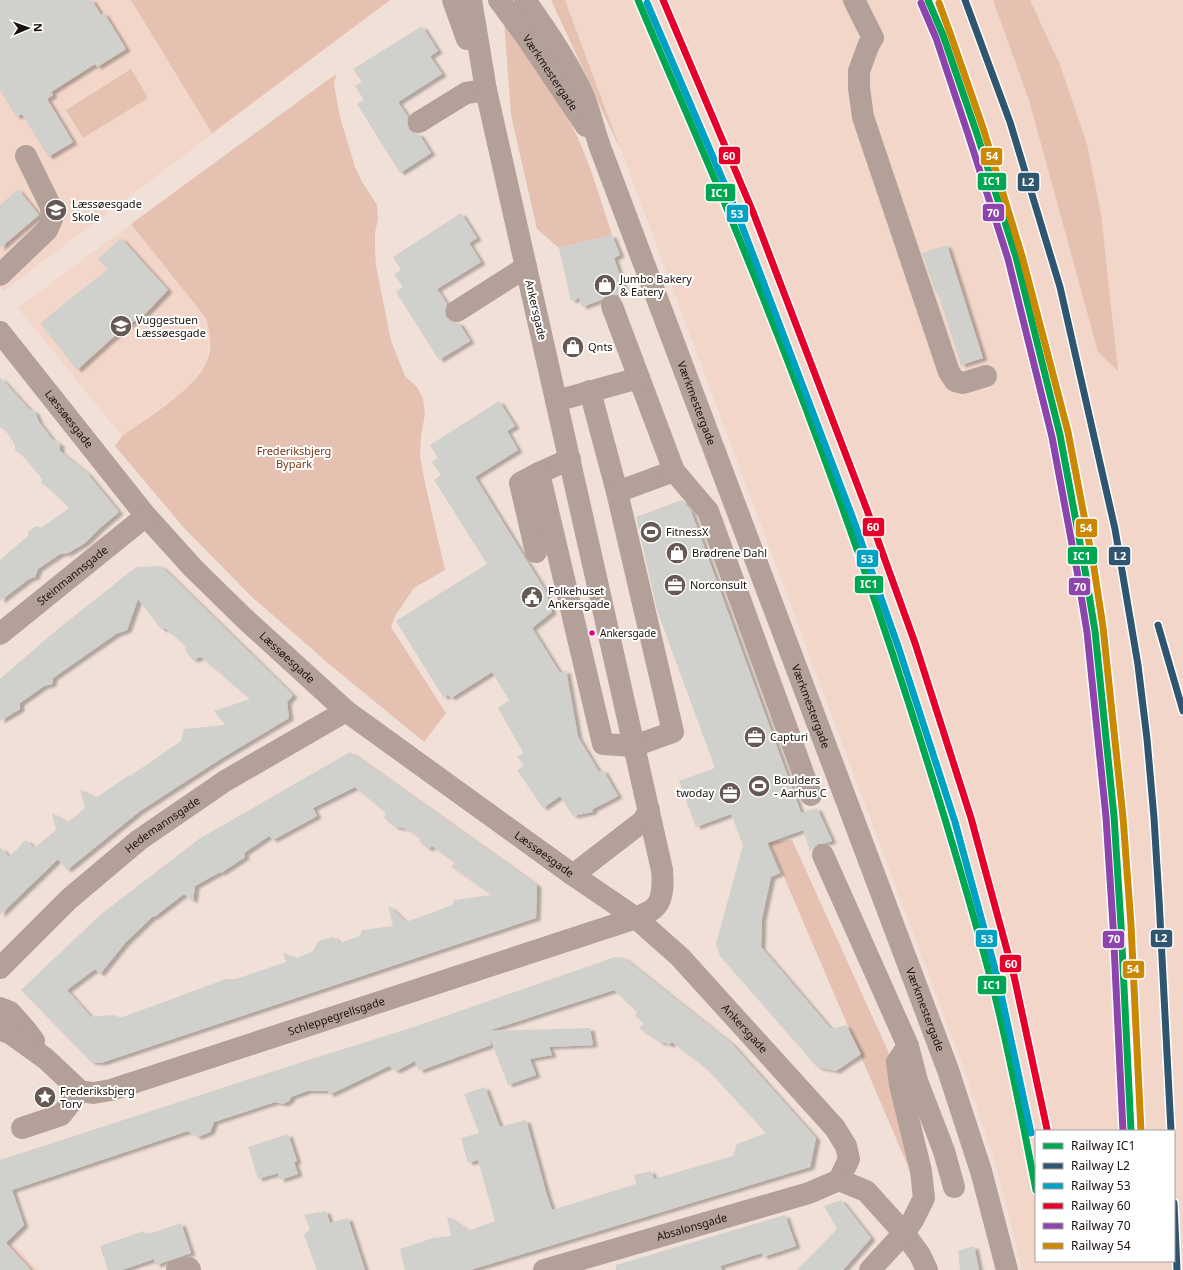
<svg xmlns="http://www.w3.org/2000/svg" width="1183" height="1270" font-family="'Noto Sans',sans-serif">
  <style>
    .built { fill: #f2d6c9; fill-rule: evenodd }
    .green { fill: #e5c1b1 }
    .building { fill: #d0d0cc; fill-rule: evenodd; filter: url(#shadow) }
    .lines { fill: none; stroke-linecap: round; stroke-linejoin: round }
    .minor { stroke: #b3a199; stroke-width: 22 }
    .rail-1-casing { stroke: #fff; stroke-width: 10 }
    .rail-2-casing { stroke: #fff; stroke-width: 10 }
    .rail-3-casing { stroke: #fff; stroke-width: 10 }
    .rail-4-casing { stroke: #fff; stroke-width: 10 }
    .rail-5-casing { stroke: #fff; stroke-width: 10 }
    .rail-6-casing { stroke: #fff; stroke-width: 10 }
    .rail-1 { stroke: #00a651; stroke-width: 7 }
    .rail-2 { stroke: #30556e; stroke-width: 7 }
    .rail-3 { stroke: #01a1c4; stroke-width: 7 }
    .rail-4 { stroke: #e4002b; stroke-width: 7 }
    .rail-5 { stroke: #8e44ad; stroke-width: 7 }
    .rail-6 { stroke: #cb8802; stroke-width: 7 }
    .bus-dot { fill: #e5007d; stroke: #fff; stroke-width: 1.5 }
    .labels { text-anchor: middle; stroke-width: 4; stroke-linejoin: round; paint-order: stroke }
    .bus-label { font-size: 10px; fill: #1b110c; stroke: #fff; text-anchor: start }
    .street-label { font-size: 11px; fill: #1b110c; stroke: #fff }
    .poi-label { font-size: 11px; fill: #1b110c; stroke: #fff; text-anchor: start }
    .park-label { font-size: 11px; fill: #7a3713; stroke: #fff }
    .line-badge { stroke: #fff; stroke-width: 1.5 }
    .badge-label { font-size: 11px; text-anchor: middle; font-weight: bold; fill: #fff }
  </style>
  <defs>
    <filter id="shadow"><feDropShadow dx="4.5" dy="2.5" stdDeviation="1" flood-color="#0004"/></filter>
  </defs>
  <rect width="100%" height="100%" fill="#f0e0d8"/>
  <g class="built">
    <path d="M0,0H390L4,291L0,287Z"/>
    <path d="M565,0H1183V1270H1022L1009,1215L996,1166L962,1064ZM1036,1131H1174V1261H1036Z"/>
    <path d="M131,224L206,318L210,334L207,361L188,388L122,436L18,308Z"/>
    <path d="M0,1230L38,1270H0Z"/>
  </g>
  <g class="green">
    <path d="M131,0H390L212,133Z"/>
    <path d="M551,0H565L621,151Z"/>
    <path d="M993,0H1030L1060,65L1087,144L1101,214L1118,371L1098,352L1029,100Z"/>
    <path d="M504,21C527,55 551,88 571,124C589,158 600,199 612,235L559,248L537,229L511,115Z"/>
    <path d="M131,69L148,98L83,138L66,110Z"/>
    <path d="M336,74L334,85L340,117L355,167L361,180L377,205L378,219L375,233V250L376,266L391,341L405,376L417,387L423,399L425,414L421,436L420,456L425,483L445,570L414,588L395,616L391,627L446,713L424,742L329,664L252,597L185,529L115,446L122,436C147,418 196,389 207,361C213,347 210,332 206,318L131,224Z"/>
    <path d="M792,840L888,1051L910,1151L913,1178L769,842Z"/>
  </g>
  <g class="building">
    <path d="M0,0H92L101,15L104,13L126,49L97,67L95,64L51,92L53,95L47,99L73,142L48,157L22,114L16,117L0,90Z"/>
    <path d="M422,26L438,51L430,56L442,74L398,102L408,117L407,123L409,129L413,133L419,134L431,153L400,173L357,104L364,100L355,86L362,82L353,69Z"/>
    <path d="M18,189L39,215L0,248V205Z"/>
    <path d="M461,213L477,238L469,243L481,262L437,289L447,304L445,311L446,317L452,322L459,323L470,341L439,360L396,292L403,287L394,274L401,270L393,257Z"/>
    <path d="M612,235L620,255L614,258L625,291L616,295L608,294L601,300L582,307L579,298L571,301L559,248Z"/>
    <path d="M121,238L168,290L145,314L144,313L110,340L77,370L40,323L108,269L98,259Z"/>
    <path d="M947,245L983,358L961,365L938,293L936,294L922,253Z"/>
    <path d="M0,377L29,409L35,412L39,422L52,439L60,444V451L87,473L119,512L100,528L85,543L68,553L60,554L38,569L35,577L29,579L0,601V560L28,536V532L36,526L41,528L69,508L49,488L41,483L42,479L22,455L15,450V445L6,431L0,427Z"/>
    <path d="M499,401L515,426L507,431L518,450L475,477L546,592L552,612L532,628L560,673L566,670L578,737L599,772L603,770L618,796L593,809L592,812L573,816L560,796L543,808L517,770L524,766L517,756L524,754L498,708L509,700L492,672L451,698L448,695L443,697L396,621L487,564L434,480L441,475L432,462L438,458L430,445Z"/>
    <path d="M682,500L691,511L801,813L817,808L832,841L826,843L818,844L810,851L803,830L767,843L780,873L771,877L762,918L761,947L831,1029L846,1025L861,1054L836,1071L817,1067L720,956L716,944L743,845L731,814L696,827L679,781L715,768L657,610L636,517Z"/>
    <path d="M161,566L293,695L287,702L289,718L222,758L140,811L67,870L58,859L0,915V847L9,857L26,840L34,848L56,830L52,813L67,823L85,808L80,789L96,798L129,775L130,776L181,741L184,729L225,725L214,711L250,699L201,657L193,660L185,650L186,646L166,629H161L138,599L127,630L116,634L53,678L52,684L44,686L20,703V709L0,721V679L53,633L136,567Z"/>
    <path d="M350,752L537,885L536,918L101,1063L91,1062L21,990L100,915L199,839ZM355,787L386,813L384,818L395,827L404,828L420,837L419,841L428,849L432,846L454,862L452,867L492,895L454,900L453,905L406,922L388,905L393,926L362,930L360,936L340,943L333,937L318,941L313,951L297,958L283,953L286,962L236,979H226L120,1018L113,1015L91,1017L67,990L95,969L100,974L125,943L152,917H154L184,894L193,901L195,886L220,872L221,873L245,857L244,853L269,836L273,840L317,816L313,808Z"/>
    <path d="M615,957L624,958L732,1044L816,1138L810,1167L470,1270H405L400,1249L433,1238L451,1236L447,1216L468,1231L495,1221L478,1160L468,1163L461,1138L479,1133L464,1094L485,1087L500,1127L526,1120L546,1192L552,1210L636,1184L634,1175L651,1171L654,1179L733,1156L737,1144L766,1133L706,1068L672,1042L669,1045L664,1042L661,1043L639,1028L644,1023L635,1016L637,1012L614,990L488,1031L590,1028L593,1045L549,1047L552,1055L530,1059L536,1075L508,1085L490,1038L491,1045L419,1071L415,1061L396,1071L389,1066L329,1095L328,1091H307L291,1097L289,1101L283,1104L275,1102L214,1122L210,1132L198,1137L188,1131L12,1190L24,1225L6,1243L31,1270H0V1160L324,1055L414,1027Z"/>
    <path d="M288,1134L297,1161L294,1162L298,1174L280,1180L278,1173L258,1179L248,1147Z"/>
    <path d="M841,1200L871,1238L843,1270H797L837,1229L824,1206Z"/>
    <path d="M326,1211L330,1223L348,1218L365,1270H317L304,1235L310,1229L304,1215Z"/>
    <path d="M785,1215L796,1246L763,1257L762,1253L720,1266L722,1270H616V1265Z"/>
    <path d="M181,1223L191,1253L156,1265L154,1259L122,1270H108L100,1246L144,1231L146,1235Z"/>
    <path d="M974,1246L979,1270H960L958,1251Z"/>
  </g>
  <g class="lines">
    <g class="minor">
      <path d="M453,0L467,39"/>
      <path id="s1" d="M499,0L525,35L586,126"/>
      <path id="s2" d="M525,0C546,30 568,61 583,95C590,111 594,130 600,147L948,1070L981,1171L1007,1270"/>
      <path d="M854,0L873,38L869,44L859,71V88L863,117L949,372L955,381L963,383L986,376"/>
      <path d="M419,122L466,93L486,90"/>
      <path d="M0,275L47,230L52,219L51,207L26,156"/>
      <path d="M457,311L526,267"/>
      <path id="s3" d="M0,332L146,516L193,568L244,618L346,711L573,875L636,918L680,957L835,1128L846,1146L849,1159L839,1180"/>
      <path d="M590,391L617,492L674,471L612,306"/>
      <path d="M556,401L639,378"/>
      <path d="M570,459L539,473L603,744L634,746L673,732L617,492"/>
      <path d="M674,471L708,511L811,795"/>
      <path d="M536,552L520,483L539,473"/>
      <path id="s4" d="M0,634L146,516"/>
      <path d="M823,855L908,1046L917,1081L944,1151L954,1187"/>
      <path d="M573,875L643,821L649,810"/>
      <path id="s5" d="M0,968L69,899L139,840L225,781L346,711"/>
      <path d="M0,1008L10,1012L26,1030L34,1041"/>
      <path id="s6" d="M0,1030L10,1033L46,1059L80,1091L93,1093L111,1090L636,918C641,915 648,913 653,909C664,901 663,882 662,870L486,90L471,0"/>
      <path d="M22,1128L61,1115L80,1091"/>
      <path d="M839,1180L866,1191L904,1233L920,1255L927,1270"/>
      <path d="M177,1270L189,1268L190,1270"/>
      <path id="s7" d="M544,1270L809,1193L839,1180"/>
      <path d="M870,1270L904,1233L913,1220L924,1198L921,1171L900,1085L897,1062L908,1046"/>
    </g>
    <g class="rail-1-casing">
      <g id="rail-1">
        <path d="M638,0C669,74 702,147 732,221C797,379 856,539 908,701C938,794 966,886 991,980C1009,1049 1022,1120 1036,1190"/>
        <path d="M928,0L943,35L976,131L1016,257L1060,435L1085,570L1095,631L1114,816L1121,925L1131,1131"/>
      </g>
    </g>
    <g class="rail-2-casing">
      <g id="rail-2">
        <path d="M965,0L1010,122L1060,287L1115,529L1138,665L1147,739L1154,818L1159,899L1171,1131"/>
        <path d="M1158,625L1183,711"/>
        <path d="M1174,1203L1177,1270"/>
      </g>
    </g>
    <g class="rail-3-casing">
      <path id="rail-3" d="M647,3L739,218L852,516L899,649L955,822L998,980L1031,1133"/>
    </g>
    <g class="rail-4-casing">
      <path id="rail-4" d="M663,0L753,212L867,510L915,643L971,818L1014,976L1047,1129"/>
    </g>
    <g class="rail-5-casing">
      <path id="rail-5" d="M921,3L936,38L968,134L1008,259L1052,437L1077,571L1087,632L1106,817L1113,925L1123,1131"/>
    </g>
    <g class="rail-6-casing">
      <path id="rail-6" d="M939,3L950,33L983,128L1022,256L1068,432L1094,568L1103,627L1123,817L1131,925L1141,1131"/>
    </g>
    <use href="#rail-1" class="rail-1"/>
    <use href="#rail-2" class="rail-2"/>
    <use href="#rail-3" class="rail-3"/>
    <use href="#rail-4" class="rail-4"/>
    <use href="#rail-5" class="rail-5"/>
    <use href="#rail-6" class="rail-6"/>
  </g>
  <defs>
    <g id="school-disc" transform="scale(1.15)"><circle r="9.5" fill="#665953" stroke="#fff"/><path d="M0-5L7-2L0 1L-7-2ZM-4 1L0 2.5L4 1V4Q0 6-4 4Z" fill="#fff"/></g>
    <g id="shop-disc" transform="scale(1.15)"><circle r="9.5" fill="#665953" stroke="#fff"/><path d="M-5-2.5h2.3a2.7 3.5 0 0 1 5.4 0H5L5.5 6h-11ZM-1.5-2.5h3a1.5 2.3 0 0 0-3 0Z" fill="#fff"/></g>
    <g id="stadium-disc" transform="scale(1.15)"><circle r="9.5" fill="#665953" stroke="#fff"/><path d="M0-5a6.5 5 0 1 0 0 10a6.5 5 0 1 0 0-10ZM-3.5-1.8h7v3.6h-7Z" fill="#fff"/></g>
    <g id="office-disc" transform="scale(1.15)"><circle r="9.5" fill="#665953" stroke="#fff"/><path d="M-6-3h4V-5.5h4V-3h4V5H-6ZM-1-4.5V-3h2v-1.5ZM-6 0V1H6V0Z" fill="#fff"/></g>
    <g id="civic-disc" transform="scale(1.15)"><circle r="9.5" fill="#665953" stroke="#fff"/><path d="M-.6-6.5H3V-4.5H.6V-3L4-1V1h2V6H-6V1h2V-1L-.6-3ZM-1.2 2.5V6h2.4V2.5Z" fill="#fff"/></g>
    <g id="sight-disc" transform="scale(1.15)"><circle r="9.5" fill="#665953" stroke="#fff"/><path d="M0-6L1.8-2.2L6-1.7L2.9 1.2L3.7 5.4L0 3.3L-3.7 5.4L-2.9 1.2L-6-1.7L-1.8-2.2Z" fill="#fff"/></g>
  </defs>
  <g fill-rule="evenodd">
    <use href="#school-disc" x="56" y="210"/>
    <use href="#shop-disc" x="605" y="285"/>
    <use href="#school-disc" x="121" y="326"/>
    <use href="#shop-disc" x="573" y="347"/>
    <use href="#stadium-disc" x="651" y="532"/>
    <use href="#shop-disc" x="677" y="553"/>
    <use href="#office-disc" x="675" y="585"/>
    <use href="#civic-disc" x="532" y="597"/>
    <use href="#office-disc" x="755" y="737"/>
    <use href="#stadium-disc" x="759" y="786"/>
    <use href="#office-disc" x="730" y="793"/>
    <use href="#sight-disc" x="45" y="1097"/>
  </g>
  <circle class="bus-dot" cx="592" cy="633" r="3.5"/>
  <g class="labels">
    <g class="bus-label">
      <text x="600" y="637">Ankersgade</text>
    </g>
    <g class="street-label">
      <text dy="4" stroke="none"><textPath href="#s1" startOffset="89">Værkmestergade</textPath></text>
      <text transform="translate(536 310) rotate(77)" y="4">Ankersgade</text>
      <text dy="4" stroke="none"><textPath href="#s2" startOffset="440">Værkmestergade</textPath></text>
      <text dy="4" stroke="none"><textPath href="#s3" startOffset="111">Læssøesgade</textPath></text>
      <text dy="4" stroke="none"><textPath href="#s4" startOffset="93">Steinmannsgade</textPath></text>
      <text dy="4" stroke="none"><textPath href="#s3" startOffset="435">Læssøesgade</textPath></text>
      <text dy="4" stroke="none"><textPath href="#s2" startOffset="764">Værkmestergade</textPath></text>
      <text dy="4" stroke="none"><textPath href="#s5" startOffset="217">Hedemannsgade</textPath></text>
      <text dy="4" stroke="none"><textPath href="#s3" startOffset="759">Læssøesgade</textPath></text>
      <text dy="4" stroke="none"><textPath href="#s2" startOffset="1088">Værkmestergade</textPath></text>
      <text dy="4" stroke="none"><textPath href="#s6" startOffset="370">Schleppegrellsgade</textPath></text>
      <text dy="4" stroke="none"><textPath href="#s3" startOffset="1026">Ankersgade</textPath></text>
      <text dy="4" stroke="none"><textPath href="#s7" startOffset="154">Absalonsgade</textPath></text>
    </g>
    <g class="poi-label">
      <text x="72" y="208">Læssøesgade<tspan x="72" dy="13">Skole</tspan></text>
      <text x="620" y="283">Jumbo Bakery<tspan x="620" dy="13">&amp; Eatery</tspan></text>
      <text x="136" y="324">Vuggestuen<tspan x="136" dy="13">Læssøesgade</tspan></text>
      <text x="588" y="351">Qnts</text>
      <text x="666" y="536">FitnessX</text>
      <text x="692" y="557">Brødrene Dahl</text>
      <text x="690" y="589">Norconsult</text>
      <text x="548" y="595">Folkehuset<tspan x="548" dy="13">Ankersgade</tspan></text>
      <text x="770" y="741">Capturi</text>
      <text x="774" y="784">Boulders<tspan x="774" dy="13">- Aarhus C</tspan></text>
      <text x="714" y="797" text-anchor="end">twoday</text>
      <text x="60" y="1095">Frederiksbjerg<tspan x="60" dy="13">Torv</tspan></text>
    </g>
    <g class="park-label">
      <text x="294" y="455">Frederiksbjerg<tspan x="294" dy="13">Bypark</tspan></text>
    </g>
  </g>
  <g class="line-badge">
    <rect x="718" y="146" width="23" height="19" rx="4" fill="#e4002b"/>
    <rect x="980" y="147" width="23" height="19" rx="4" fill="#cb8802"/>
    <rect x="977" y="172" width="30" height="19" rx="4" fill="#00a651"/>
    <rect x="1017" y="172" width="23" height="20" rx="4" fill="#30556e"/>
    <rect x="705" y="183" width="31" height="19" rx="4" fill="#00a651"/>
    <rect x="982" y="203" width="23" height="19" rx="4" fill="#8e44ad"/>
    <rect x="726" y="204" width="23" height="19" rx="4" fill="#01a1c4"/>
    <rect x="862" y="517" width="23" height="20" rx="4" fill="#e4002b"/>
    <rect x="1075" y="518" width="23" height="20" rx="4" fill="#cb8802"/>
    <rect x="1067" y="546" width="31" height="19" rx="4" fill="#00a651"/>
    <rect x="1108" y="546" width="23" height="20" rx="4" fill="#30556e"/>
    <rect x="856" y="549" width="23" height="19" rx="4" fill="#01a1c4"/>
    <rect x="854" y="575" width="30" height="19" rx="4" fill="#00a651"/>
    <rect x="1068" y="577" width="23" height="19" rx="4" fill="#8e44ad"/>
    <rect x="1150" y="929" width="23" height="19" rx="4" fill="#30556e"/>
    <rect x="975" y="929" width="23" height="19" rx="4" fill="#01a1c4"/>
    <rect x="1102" y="930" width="23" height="19" rx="4" fill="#8e44ad"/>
    <rect x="999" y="954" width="23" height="19" rx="4" fill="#e4002b"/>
    <rect x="1122" y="960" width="23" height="19" rx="4" fill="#cb8802"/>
    <rect x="977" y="975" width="30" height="20" rx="4" fill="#00a651"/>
  </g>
  <g class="badge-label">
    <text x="729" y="160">60</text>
    <text x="992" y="160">54</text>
    <text x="992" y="185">IC1</text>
    <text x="1028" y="186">L2</text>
    <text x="720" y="197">IC1</text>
    <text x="993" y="217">70</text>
    <text x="737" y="218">53</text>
    <text x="873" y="531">60</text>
    <text x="1086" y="532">54</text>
    <text x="1082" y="560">IC1</text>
    <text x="1120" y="560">L2</text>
    <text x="867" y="563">53</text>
    <text x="869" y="588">IC1</text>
    <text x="1080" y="591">70</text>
    <text x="1161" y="942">L2</text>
    <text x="987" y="943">53</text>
    <text x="1114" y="943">70</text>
    <text x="1011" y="968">60</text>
    <text x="1133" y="973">54</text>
    <text x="992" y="989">IC1</text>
  </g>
  <rect x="1035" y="1130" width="140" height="132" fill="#ffffff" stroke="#a4a09e"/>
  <rect x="1043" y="1143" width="20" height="6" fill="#00a651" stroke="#a4a09e"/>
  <text x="1071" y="1150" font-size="12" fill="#1b110c">Railway IC1</text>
  <rect x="1043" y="1163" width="20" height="6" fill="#30556e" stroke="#a4a09e"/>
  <text x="1071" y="1170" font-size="12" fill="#1b110c">Railway L2</text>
  <rect x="1043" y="1183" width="20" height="6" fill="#01a1c4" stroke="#a4a09e"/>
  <text x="1071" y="1190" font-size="12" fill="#1b110c">Railway 53</text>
  <rect x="1043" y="1203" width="20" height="6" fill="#e4002b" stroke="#a4a09e"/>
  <text x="1071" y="1210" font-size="12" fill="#1b110c">Railway 60</text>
  <rect x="1043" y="1223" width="20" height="6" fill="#8e44ad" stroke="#a4a09e"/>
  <text x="1071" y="1230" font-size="12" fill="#1b110c">Railway 70</text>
  <rect x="1043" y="1243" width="20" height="6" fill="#cb8802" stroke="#a4a09e"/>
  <text x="1071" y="1250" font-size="12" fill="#1b110c">Railway 54</text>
  <g transform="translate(28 28) rotate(88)" stroke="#ffffff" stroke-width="3" paint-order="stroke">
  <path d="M0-3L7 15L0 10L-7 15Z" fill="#1b110c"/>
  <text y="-6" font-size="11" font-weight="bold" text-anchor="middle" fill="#1b110c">N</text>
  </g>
</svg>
